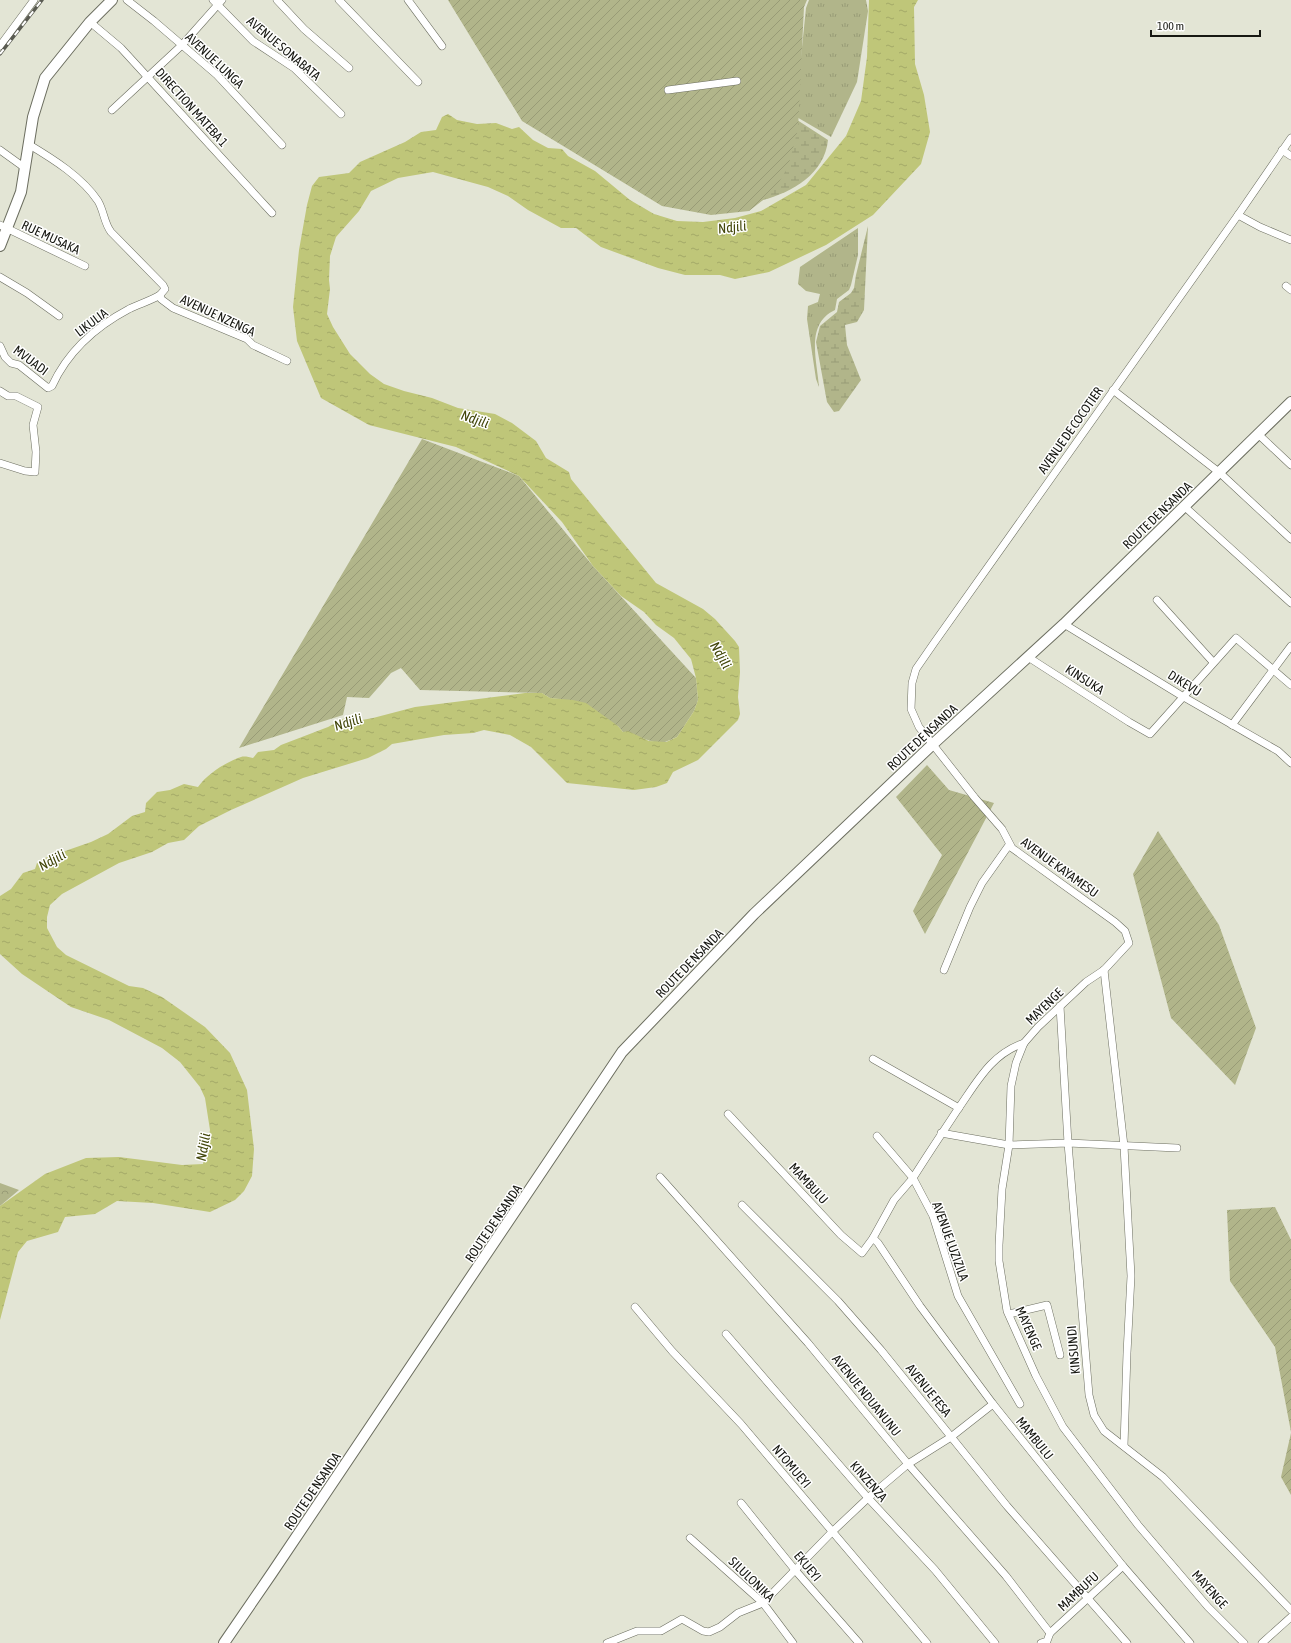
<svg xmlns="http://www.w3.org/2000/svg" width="1291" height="1643" font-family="'Asap Condensed',sans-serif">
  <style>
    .grass { fill: url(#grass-tufts) }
    .wetland { fill: url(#wetland-marsh) }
    .park { fill: url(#park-crowns) }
    .garden { fill: url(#garden-furrows) }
    .water { fill: url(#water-ripples) }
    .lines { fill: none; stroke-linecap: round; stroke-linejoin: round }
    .street-casing { stroke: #6c6e60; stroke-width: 8 }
    .secondary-casing { stroke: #6c6e60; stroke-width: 12 }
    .street { stroke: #fff; stroke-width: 7 }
    .secondary { stroke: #fff; stroke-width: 10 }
    .rail-casing { stroke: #5a5b52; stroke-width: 3.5 }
    .rail { stroke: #fff; stroke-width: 2; stroke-dasharray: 6; stroke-linecap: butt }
    .labels { text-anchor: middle; stroke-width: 3; stroke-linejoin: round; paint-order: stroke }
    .street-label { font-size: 13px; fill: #171812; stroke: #fff }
    .water-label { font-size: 14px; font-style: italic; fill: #43470b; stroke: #fff }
  </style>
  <defs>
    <pattern id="grass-tufts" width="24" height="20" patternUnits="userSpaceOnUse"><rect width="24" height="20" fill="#b1b58a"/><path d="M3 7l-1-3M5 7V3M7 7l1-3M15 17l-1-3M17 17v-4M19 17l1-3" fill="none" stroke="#989b76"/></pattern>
    <pattern id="wetland-marsh" width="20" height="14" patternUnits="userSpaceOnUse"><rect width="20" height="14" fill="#b1b58a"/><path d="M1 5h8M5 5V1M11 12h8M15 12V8" fill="none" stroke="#989b76"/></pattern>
    <pattern id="park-crowns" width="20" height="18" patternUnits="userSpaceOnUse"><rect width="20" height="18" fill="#b1b58a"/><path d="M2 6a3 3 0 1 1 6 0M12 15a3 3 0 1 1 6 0" fill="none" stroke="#989b76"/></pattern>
    <pattern id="garden-furrows" width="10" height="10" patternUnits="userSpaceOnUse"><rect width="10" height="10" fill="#b1b58a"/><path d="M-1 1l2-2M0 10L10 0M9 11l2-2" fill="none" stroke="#989b76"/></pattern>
    <pattern id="water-ripples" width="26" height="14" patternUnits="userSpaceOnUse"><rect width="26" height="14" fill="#bfc679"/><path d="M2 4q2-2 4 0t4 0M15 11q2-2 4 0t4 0" fill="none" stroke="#a3a968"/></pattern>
  </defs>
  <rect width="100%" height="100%" fill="#e3e5d5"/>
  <g class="grass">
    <path d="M809,0H866L868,11L857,82L831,137L795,116L806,8Z"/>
    <path d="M858,228V255L851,285L849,290L837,299L835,310C805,324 817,360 819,387L816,379L807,319L808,306L818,302L820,294L806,291L798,284L800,267Z"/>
  </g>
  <g class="wetland">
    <path d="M774,105L828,140C824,178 785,196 751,203Z"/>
    <path d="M868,226L864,310L857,322L845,325L847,345L861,380L839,411L834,412L827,402L816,342L820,326L837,312L839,302L851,293L854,288L856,275Z"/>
  </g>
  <path class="park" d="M0,1183L19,1190L0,1206Z"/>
  <g class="garden">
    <path d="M448,0H807L804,7L798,129L788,167L773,192L749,211L711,215L662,206L522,121Z"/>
    <path d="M422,439L519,476L593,566L696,678L698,700L694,711L677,737L665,742H654L623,732L618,726L559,699L550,698L542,693L420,690L401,668L391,673L369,698L347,697L343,715L239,748Z"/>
    <path d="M927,765L949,790L994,803L925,934L913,911L942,855L896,797Z"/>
    <path d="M1158,831L1219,925L1256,1028L1235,1085L1171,1018L1133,874Z"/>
    <path d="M1275,1207L1291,1240V1432L1275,1347L1230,1281L1227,1210Z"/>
    <path d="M1291,1433V1495L1281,1477Z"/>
  </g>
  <path class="water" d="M869,0H918L914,7L915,64L924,95L930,132L921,164L873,215L826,245L769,272L735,279L720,275H685L658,268L601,247L576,228H561L528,210L508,196L488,187L433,172L398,178L371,191L359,211L336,237L330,256L329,280L330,289L327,314L333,327L350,354L370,374L384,384L404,391L432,398L458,408L495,414L512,423L536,441L546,458L569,472L571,479L656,583L703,609L715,619L735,641L739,647L740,672L738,697L740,714L738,720L698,760L673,772L667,783L656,787L634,790L567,783L531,747L510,735L484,730L473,733L444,735L392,744L386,749L368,758L303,778L231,810L199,826L184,840L168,843L152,852L119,863L62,894L50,905L47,917V928L57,947L66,955L129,986L143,988L162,997L205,1027L230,1053L247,1090L254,1149L252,1176L244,1191L235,1200L210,1212L153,1203L117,1201L95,1214L65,1217L58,1232L27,1241L18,1252L0,1320V1206L45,1174L86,1158L119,1157L182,1165L203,1164L210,1130L205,1098L200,1087L180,1062L162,1048L109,1020L71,1007L22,974L0,954V896L11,889L23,873L35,869L37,863L45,858L91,842L108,834L132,816L145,812L146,803L157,792L170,790L184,784L198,787C207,774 226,762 241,757C244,756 249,757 253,758L258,752L274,750L281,745L328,727L347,717L362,720L373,718L415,707L525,693H542L550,698L573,700L586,703L618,726L623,732L628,731L649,741L666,742L677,737L694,711L698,700L696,678L691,659L674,638L656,625L644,612L621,596L593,566L562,522L519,476L456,447L369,425L321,398L297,341L293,307L299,250L307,205L312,186L319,177L349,173L360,162L405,142L421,132L436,130L442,117L448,114L457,120L477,124L496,123L512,129L519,127L533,140L548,148L562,149L568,156L595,171L630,200L654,214L677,221L703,222L735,218L761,211L806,185L846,136L861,101L867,57Z"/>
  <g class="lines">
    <g class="street-casing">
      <g id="street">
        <path d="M127,0L154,21L217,75L282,145"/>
        <path d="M213,0L253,41L294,68L341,114"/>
        <path d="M277,0L304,29L349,68"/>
        <path d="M339,0L418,82"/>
        <path d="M408,0L442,46"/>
        <path d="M90,22L121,48L272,213"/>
        <path d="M0,46L34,0"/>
        <path d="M668,90L737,81"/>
        <path d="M112,110L182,45L222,0"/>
        <path d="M28,144C53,159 82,177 98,201C104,211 104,223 111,232L163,285L165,289L160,295L161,299L173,308L247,339L253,345L287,361"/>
        <path d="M0,150L25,168"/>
        <path d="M1282,150L1291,156"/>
        <path d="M1238,215L1260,227L1291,240"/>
        <path d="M0,225L85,266"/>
        <path d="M0,277L27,293L59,316"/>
        <path d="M1286,286L1291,290"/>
        <path d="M0,346L5,357L11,363L19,365L48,388L52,386C68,351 95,327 129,309C139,304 150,301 160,295"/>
        <path d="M1113,390L1220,473L1291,539"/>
        <path d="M0,391L8,396H16L38,407L33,425L36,452L35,472L25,471L0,463"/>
        <path d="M1258,434L1291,465"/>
        <path d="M1185,507L1291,603"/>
        <path d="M1157,600L1213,662"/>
        <path d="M1064,624L1182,696L1278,751L1291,763"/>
        <path d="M1028,657L1129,722L1150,734L1236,638L1291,685"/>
        <path d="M1232,725L1291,646"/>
        <path d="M944,970L970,907L982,883L1009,845"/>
        <path d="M1104,970L1124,1146L1131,1276L1127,1353L1124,1446"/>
        <path d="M1060,1006L1068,1143L1089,1395L1094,1415L1104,1431L1163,1477L1291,1610"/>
        <path d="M873,1059L959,1108"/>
        <path d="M728,1114L841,1235L862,1253L873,1238"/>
        <path d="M941,1133L1009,1145L1068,1143L1177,1148"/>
        <path d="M877,1136L913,1178L894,1200L873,1238L878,1243L920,1306L993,1404L1123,1566L1190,1643"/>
        <path d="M660,1177L808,1343L908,1464L1006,1576L1050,1633"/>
        <path d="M742,1205L838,1301L881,1350L1007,1506L1127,1643"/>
        <path d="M635,1307L672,1351L741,1424L927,1643"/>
        <path d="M1009,1314L1047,1305L1060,1355"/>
        <path d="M726,1334L868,1498L935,1570L995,1643"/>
        <path d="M1020,1404L958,1296L933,1216L913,1178C928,1154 943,1132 958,1109C977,1082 991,1054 1024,1043"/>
        <path d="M741,1503L795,1570L859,1643"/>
        <path d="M690,1538L763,1603L793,1643"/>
        <path d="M607,1643L637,1631H661L682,1619L703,1631L709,1632L720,1627L738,1613L763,1603L832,1532L868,1498L908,1464L951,1437L993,1404"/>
        <path d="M1041,1643L1047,1641L1050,1633L1123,1566"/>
        <path d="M1244,1643L1208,1607L1138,1525L1063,1427L1036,1376L1007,1311L999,1261V1245L1002,1189L1009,1145L1011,1086L1016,1063L1024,1043L1038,1027L1086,982L1104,970L1129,943L1125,931L1115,922L1012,848L1002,829L975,798L919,727L911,709L912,683L916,669L934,643L1238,215L1291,138"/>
        <path d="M1262,1643L1291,1617"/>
      </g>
    </g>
    <g class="secondary-casing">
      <g id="secondary">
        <path d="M0,246L21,192L33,117L45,78L90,22L112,0"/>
        <path d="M224,1643L272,1573L622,1052L754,914L933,744L1064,624L1291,402"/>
      </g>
    </g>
    <use href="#street" class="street"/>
    <use href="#secondary" class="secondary"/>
    <g class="rail-casing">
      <path id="rail" d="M0,54L42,0"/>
    </g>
    <use href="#rail" class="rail"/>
  </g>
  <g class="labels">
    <g class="street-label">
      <text transform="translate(284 48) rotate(40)" y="5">AVENUE SONABATA</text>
      <text transform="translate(215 60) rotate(43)" y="5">AVENUE LUNGA</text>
      <text transform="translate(192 107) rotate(48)" y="5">DIRECTION MATEBA 1</text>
      <text transform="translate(51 237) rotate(25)" y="5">RUE MUSAKA</text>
      <text transform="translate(218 315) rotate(25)" y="5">AVENUE NZENGA</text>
      <text transform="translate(91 322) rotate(-37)" y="5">LIKULIA</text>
      <text transform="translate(31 360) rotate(37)" y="5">MVUADI</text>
      <text transform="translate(1070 430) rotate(-55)" y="5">AVENUE DE COCOTIER</text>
      <text transform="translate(1157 515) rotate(-44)" y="5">ROUTE DE NSANDA</text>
      <text transform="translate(1085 679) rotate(33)" y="5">KINSUKA</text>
      <text transform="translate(1185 683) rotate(32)" y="5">DIKEVU</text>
      <text transform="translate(922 737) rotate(-43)" y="5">ROUTE DE NSANDA</text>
      <text transform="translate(1060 867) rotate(36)" y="5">AVENUE KAYAMESU</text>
      <text transform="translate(689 963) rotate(-46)" y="5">ROUTE DE NSANDA</text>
      <text transform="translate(1044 1006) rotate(-44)" y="5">MAYENGE</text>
      <text transform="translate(809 1183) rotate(47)" y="5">MAMBULU</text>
      <text transform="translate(493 1223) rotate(-56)" y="5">ROUTE DE NSANDA</text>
      <text transform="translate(951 1241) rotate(70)" y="5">AVENUE LUZIZILA</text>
      <text transform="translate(1029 1328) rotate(66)" y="5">MAYENGE</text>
      <text transform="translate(1073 1350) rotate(-95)" y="5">KINSUNDI</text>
      <text transform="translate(929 1390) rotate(51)" y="5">AVENUE FESA</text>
      <text transform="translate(867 1395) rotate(51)" y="5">AVENUE NDUANUNU</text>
      <text transform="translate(1035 1438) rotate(51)" y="5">MAMBULU</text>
      <text transform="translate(792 1466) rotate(50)" y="5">NTOMUEYI</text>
      <text transform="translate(869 1481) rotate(49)" y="5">KINZENZA</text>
      <text transform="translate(312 1491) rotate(-56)" y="5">ROUTE DE NSANDA</text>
      <text transform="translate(808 1566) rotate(50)" y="5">EKUEYI</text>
      <text transform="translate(752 1579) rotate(44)" y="5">SILULONIKA</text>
      <text transform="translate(1210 1589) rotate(48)" y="5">MAYENGE</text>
      <text transform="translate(1078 1591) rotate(-43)" y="5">MAMBUFU</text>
    </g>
    <g class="water-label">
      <text transform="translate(732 227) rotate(-7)" y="5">Ndjili</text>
      <text transform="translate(475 419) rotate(19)" y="5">Ndjili</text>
      <text transform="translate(721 655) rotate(60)" y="5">Ndjili</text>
      <text transform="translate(348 722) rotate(-18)" y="5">Ndjili</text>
      <text transform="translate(52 860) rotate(-29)" y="5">Ndjili</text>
      <text transform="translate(203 1147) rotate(-80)" y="5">Ndjili</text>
    </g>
  </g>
  <path d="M1151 30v6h109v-6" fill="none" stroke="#171812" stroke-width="2"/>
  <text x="1157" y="30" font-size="12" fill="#171812" stroke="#ffffff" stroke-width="3" paint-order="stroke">100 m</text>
</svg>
